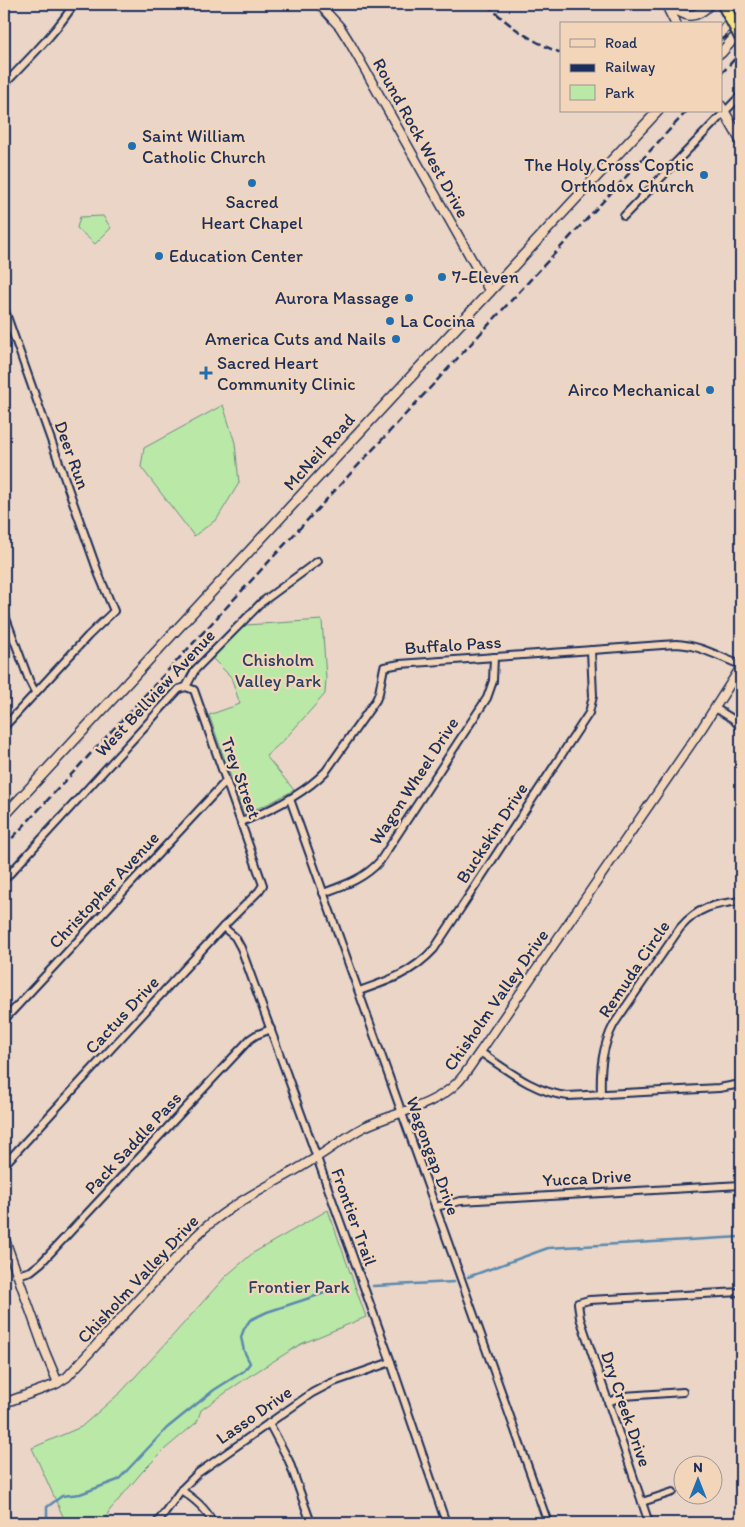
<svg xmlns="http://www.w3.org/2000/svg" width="745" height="1527" font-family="Itim,sans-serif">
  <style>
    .green { fill: #bae8a6; stroke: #6a8c82 }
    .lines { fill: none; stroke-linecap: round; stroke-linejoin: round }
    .stream { stroke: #5a8aaf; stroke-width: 2.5 }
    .minor-casing { stroke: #1b2f5e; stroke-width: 10 }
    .tertiary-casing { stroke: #1b2f5e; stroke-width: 11 }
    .secondary-casing { stroke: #1b2f5e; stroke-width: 12 }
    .minor { stroke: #f3d6b9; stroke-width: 6 }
    .tertiary { stroke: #f3d6b9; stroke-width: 8 }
    .secondary { stroke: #f3d6b9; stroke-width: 9 }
    .rail { stroke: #1b2f5e; stroke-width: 2.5; stroke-dasharray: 8 4; stroke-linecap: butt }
    .motorway-bridge-casing { stroke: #1b2f5e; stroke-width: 15; stroke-linecap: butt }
    .motorway-bridge { stroke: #f8e281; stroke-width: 11 }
    .poi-dot { fill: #1f6fb2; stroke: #f3d6b9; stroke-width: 2 }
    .labels { text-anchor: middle; stroke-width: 4.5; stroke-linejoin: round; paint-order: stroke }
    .poi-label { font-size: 18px; fill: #1b2f5e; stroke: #f3d6b9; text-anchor: start }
    .street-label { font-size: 18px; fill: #1b2f5e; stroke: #f3d6b9 }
    .park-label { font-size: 18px; fill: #2b4265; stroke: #f3d6b9 }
  </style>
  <rect width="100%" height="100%" fill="#ead5c6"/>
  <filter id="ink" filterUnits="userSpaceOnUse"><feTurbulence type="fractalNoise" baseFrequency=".02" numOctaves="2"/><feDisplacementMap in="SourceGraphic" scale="10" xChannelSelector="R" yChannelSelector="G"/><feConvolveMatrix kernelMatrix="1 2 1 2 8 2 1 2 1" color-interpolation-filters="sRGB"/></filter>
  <g filter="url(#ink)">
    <g class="green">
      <path d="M103,216L111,228L95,244L77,228L80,217Z"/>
      <path d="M223,405L235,443L239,483L217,519L194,536L141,467L144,448Z"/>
      <path d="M322,620L326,678L325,694L285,739L266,756L294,790L270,803L244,814L209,715L240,704L231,677L212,658L246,625Z"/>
      <path d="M328,1210L366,1317L301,1344L248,1377L201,1410L197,1422L165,1449L142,1472L109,1511L104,1523H66L32,1448L81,1427L121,1392L159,1351L226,1276L253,1253Z"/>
    </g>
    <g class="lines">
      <g class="stream">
        <path d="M468,1277L548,1248L741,1237"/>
        <path d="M373,1286L454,1282"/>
        <path d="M47,1523V1507L62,1496L80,1494L118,1480L167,1428L214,1390L244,1371L250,1363L244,1351L241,1337L244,1329L250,1320L267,1312L349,1285"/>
      </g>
      <g class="minor-casing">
        <g id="minor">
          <path d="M4,85C28,59 55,34 74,4"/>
          <path d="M624,216L741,95"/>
          <path d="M4,308L99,575L114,611L88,636L4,727"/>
          <path d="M4,613L29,680L35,692"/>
          <path d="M715,708L733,719L741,728"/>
          <path d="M290,799L548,1523"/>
          <path d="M241,822C272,810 303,795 326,771L376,700L379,693L384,667L400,664L676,644C700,645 719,657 741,665"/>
          <path d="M4,880L179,689L186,687L195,670L262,602L318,561"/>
          <path d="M323,893C345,885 364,879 380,861L487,698L493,681L494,657"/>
          <path d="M223,927L235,937L241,948L391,1362L446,1523"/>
          <path d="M359,991C388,981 412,973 434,949L589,713L593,696L591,650"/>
          <path d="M4,1020L226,781"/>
          <path d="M480,1052C507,1070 535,1093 568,1096L719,1088L741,1084"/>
          <path d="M601,1095C600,1069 602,1047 614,1024L680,928C698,907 714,904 741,901"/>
          <path d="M4,1165L223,927L259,891L263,885L194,690L186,687"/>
          <path d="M435,1207L461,1201L741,1185"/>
          <path d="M17,1275L31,1271L41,1263L250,1039L256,1035L271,1029"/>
          <path d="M608,1402L624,1396L683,1392"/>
          <path d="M269,1423L289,1461L311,1523"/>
          <path d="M181,1490C194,1499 206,1508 213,1523"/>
          <path d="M642,1502L673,1492"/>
          <path d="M157,1523L181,1490L198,1473L312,1393L331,1383L391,1362"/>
          <path d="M649,1523L580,1318L578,1303L589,1300L741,1292"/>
        </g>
      </g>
      <g class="tertiary-casing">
        <g id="tertiary">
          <path d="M319,4L340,27L350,43L490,292"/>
          <path d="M4,1237L45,1352L58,1383"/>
          <path d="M4,1403L54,1385L67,1377L197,1235C229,1204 272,1185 309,1162C328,1151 345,1137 364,1127C395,1112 431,1108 457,1083C466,1074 472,1063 480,1052L702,728L741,667"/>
        </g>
      </g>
      <g class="secondary-casing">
        <g id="secondary">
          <path d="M666,4L676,24"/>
          <path d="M668,4C685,17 694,21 710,4"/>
          <path d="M721,33L741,8"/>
          <path d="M721,53L741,30"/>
          <path d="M721,106L741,141"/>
          <path d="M4,816L583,191L658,111"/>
        </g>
      </g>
      <use href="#minor" class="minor"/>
      <use href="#tertiary" class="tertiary"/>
      <use href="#secondary" class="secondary"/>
      <g class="rail">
        <path d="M487,4C508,26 533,42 561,53"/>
        <path d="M721,40L741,29"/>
        <path d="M721,74L741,52"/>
        <path d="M4,847L687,111"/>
      </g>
      <g class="motorway-bridge-casing">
        <path id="motorway-bridge" d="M723,4L741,38"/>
      </g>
      <use href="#motorway-bridge" class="motorway-bridge"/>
    </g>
  </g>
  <g class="poi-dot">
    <circle cx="132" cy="146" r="5"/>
    <circle cx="704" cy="175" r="5"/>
    <circle cx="252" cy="183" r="5"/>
    <circle cx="159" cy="256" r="5"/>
    <circle cx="442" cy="277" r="5"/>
    <circle cx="409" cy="298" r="5"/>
    <circle cx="390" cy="321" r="5"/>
    <circle cx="396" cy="339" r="5"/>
    <path d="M203.5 365.5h5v5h5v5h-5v5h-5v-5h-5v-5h5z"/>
    <circle cx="710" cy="390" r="5"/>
  </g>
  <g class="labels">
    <g class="poi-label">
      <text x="142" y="142">Saint William<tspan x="142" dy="21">Catholic Church</tspan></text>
      <text x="694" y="171" text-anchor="end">The Holy Cross Coptic<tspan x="694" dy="21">Orthodox Church</tspan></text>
      <text x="252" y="208" text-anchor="middle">Sacred<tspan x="252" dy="21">Heart Chapel</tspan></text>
      <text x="169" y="262">Education Center</text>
      <text x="452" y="283">7-Eleven</text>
      <text x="399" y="304" text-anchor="end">Aurora Massage</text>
      <text x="400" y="327">La Cocina</text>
      <text x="386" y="345" text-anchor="end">America Cuts and Nails</text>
      <text x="217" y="369">Sacred Heart<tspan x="217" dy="21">Community Clinic</tspan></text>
      <text x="700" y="396" text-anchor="end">Airco Mechanical</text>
    </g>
    <g class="street-label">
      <text transform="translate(421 138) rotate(61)" y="6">Round Rock West Drive</text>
      <text transform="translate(319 452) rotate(-48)" y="6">McNeil Road</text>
      <text transform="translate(72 455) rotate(70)" y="6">Deer Run</text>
      <text transform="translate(453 645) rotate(-4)" y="6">Buffalo Pass</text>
      <text transform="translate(155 693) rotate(-47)" y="6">West Bellview Avenue</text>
      <text transform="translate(241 778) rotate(70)" y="6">Trey Street</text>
      <text transform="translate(414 781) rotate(-57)" y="6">Wagon Wheel Drive</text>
      <text transform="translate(492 833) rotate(-57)" y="6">Buckskin Drive</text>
      <text transform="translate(104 890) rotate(-47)" y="6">Christopher Avenue</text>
      <text transform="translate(634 969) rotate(-56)" y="6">Remuda Circle</text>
      <text transform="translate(496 1000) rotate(-55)" y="6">Chisholm Valley Drive</text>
      <text transform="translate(122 1015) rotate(-47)" y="6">Cactus Drive</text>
      <text transform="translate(133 1143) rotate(-47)" y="6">Pack Saddle Pass</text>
      <text transform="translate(433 1156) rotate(70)" y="6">Wagongap Drive</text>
      <text transform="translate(587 1178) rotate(-3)" y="6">Yucca Drive</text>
      <text transform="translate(354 1217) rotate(70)" y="6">Frontier Trail</text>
      <text transform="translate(138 1279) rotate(-47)" y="6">Chisholm Valley Drive</text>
      <text transform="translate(626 1409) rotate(71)" y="6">Dry Creek Drive</text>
      <text transform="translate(254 1415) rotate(-35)" y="6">Lasso Drive</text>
    </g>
    <g class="park-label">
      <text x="278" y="666">Chisholm<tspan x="278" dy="21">Valley Park</tspan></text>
      <text x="299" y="1293">Frontier Park</text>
    </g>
  </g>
  <rect width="745" height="1527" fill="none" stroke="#f3d6b9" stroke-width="20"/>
  <rect x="10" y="10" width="725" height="1507" fill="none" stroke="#1b2f5e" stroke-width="2" filter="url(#ink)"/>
  <rect x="560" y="22" width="162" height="90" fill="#f3d6b9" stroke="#9d9395"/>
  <rect x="570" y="39" width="25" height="8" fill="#f3d6b9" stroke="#9d9395"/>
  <text x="605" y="48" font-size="15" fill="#1b2f5e">Road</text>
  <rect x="570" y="64" width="25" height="8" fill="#1b2f5e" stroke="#9d9395"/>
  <text x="605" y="72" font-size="15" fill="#1b2f5e">Railway</text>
  <rect x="570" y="85" width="25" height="15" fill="#bae8a6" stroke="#9d9395"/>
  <text x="605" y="98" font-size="15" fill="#1b2f5e">Park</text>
  <g transform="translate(698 1480)"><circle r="24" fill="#f3d6b9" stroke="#9d9395"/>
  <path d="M0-4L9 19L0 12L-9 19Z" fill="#1f6fb2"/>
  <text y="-8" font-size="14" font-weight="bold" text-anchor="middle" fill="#1b2f5e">N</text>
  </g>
</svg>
